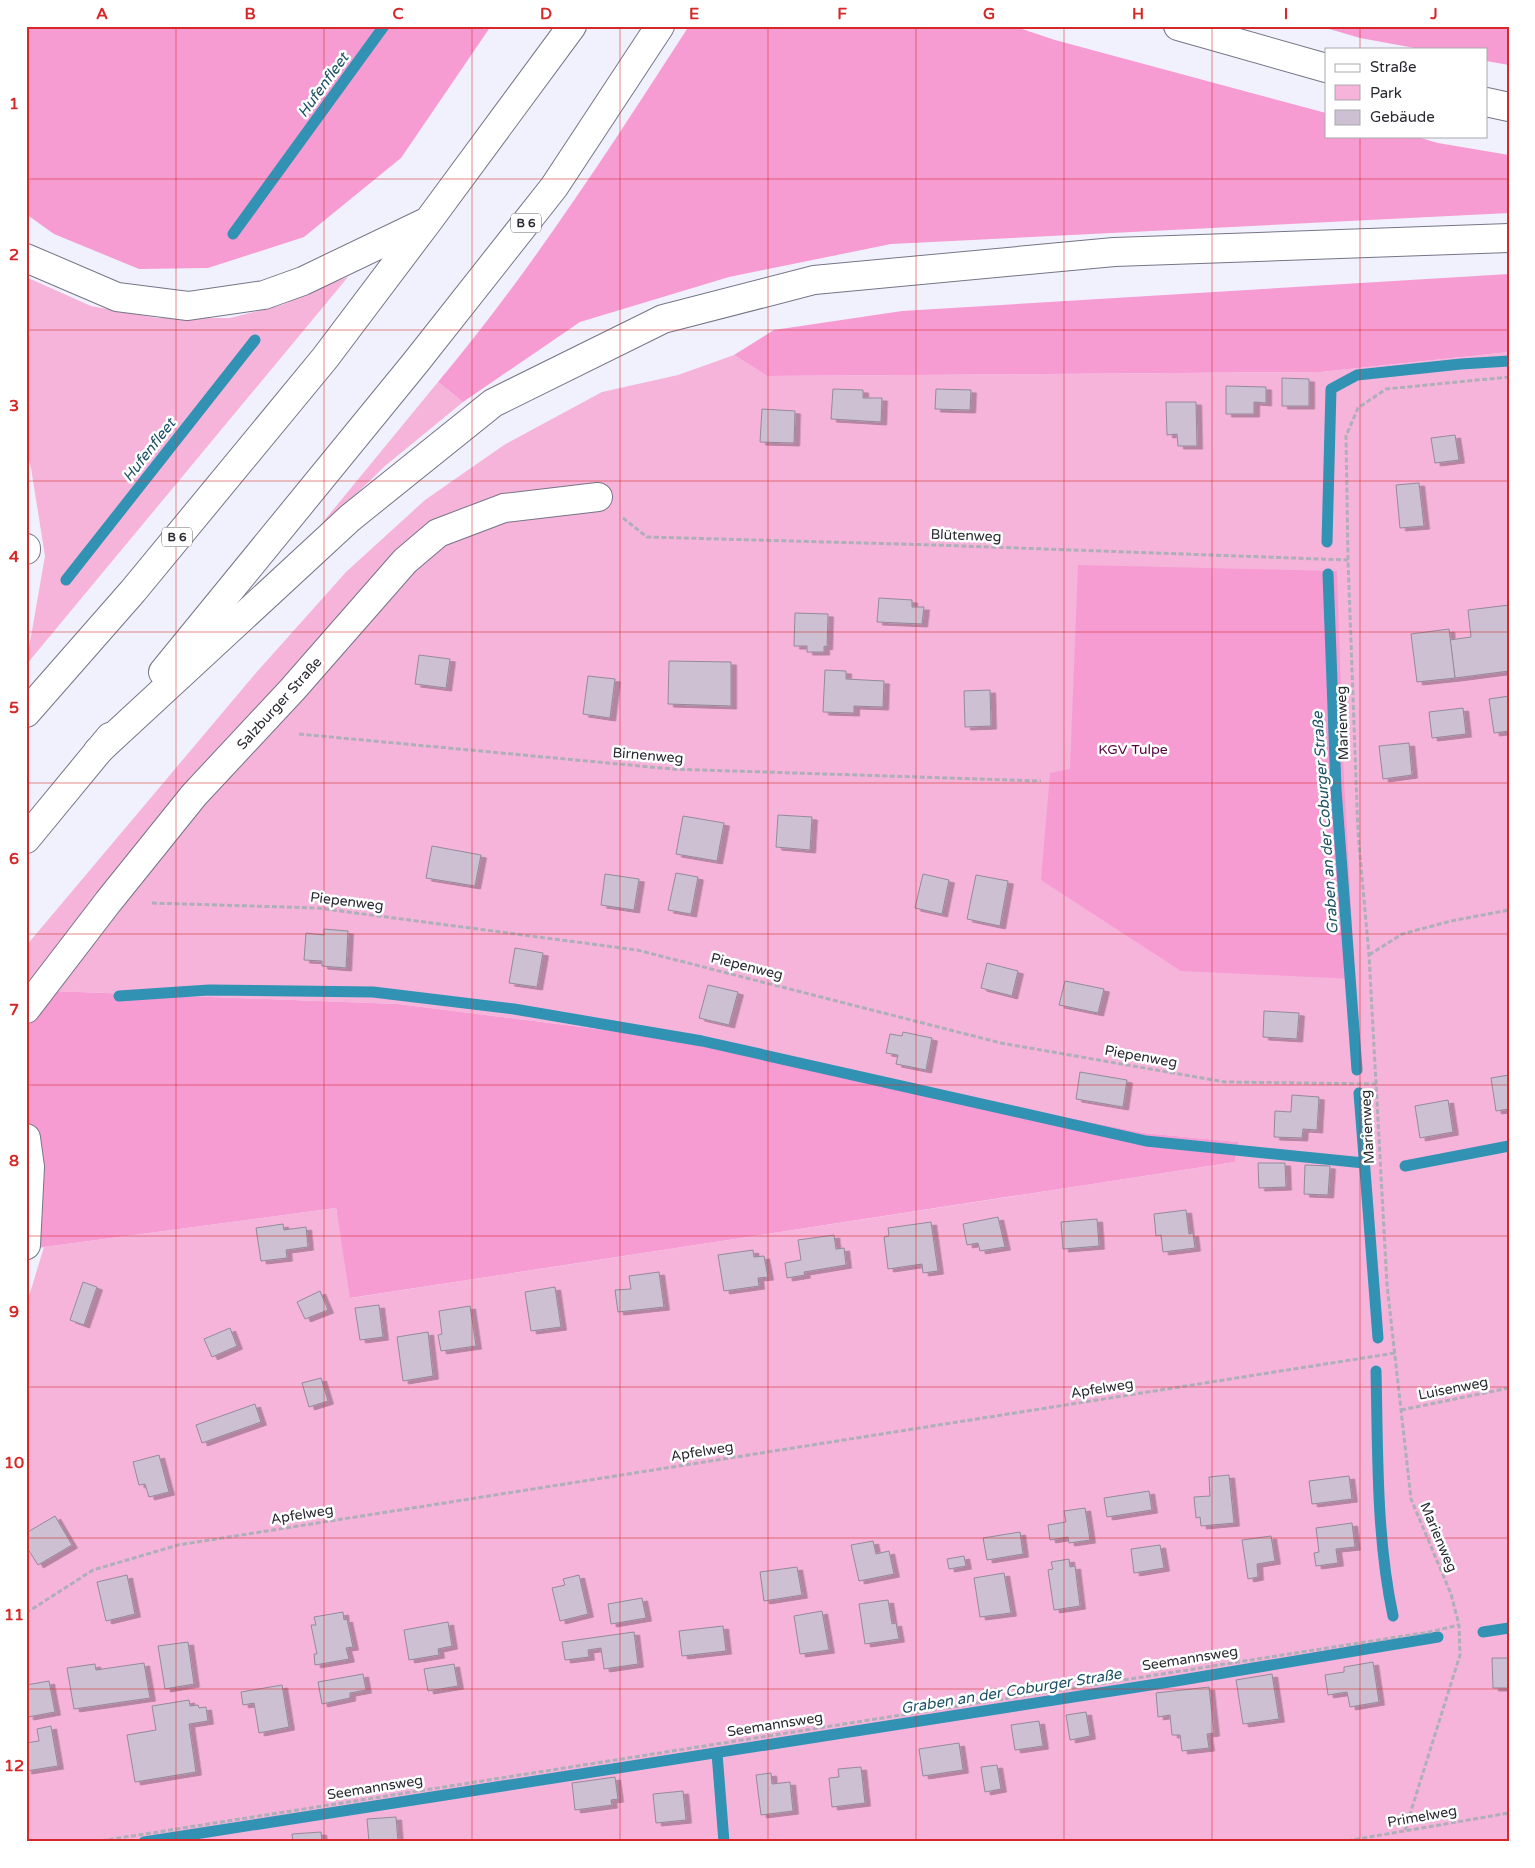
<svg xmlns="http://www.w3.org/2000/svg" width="1535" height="1868" font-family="'Varela Round',sans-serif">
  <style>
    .green { fill: #f6b4db }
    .forest { fill: #f79bd3 }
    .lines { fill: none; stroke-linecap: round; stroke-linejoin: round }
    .stream { stroke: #3192b4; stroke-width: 11 }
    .building { fill: #ccc0d2; stroke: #948a9a; filter: url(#shadow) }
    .street-casing { stroke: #757587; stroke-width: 30 }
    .highway-casing { stroke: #757587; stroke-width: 30 }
    .path { stroke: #aeafb9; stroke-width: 3; stroke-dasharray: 5 2.5; stroke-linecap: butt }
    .street { stroke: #fff; stroke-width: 28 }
    .highway { stroke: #fff; stroke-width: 28 }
    .grid { fill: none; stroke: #d62828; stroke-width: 1; stroke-opacity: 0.55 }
    .labels { text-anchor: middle; stroke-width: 5; stroke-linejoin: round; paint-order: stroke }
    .shield { fill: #fff; stroke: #69696f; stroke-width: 1 }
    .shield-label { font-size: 12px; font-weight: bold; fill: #292931 }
    .street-label { font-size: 14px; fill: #292931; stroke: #fff }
    .park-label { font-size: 14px; fill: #570340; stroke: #fff }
    .water-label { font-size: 15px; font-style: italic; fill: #1d5266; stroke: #fff }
    .neatline { fill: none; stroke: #d62828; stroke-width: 2 }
    .grid-label { font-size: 16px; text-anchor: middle; font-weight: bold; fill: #d62828 }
  </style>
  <defs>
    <filter id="shadow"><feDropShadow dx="5.5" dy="3" stdDeviation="0" flood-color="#0004"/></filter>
  </defs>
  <rect width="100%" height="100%" fill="#f0f1fd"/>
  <g class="green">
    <path d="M26,277L91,306L157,318H230L282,305L326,285L348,277L26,665L45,556L31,468L26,448Z"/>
    <path d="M1509,352V1842H26V1306L44,1247L336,1208L351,1298L1235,1162L1237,1142L1144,1133L701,1042L398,1004L26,990V946L255,674L346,572L425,500L504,445L602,392L678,375L734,355L767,376L1321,372Z"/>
    <path d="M438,382L463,402L385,466L305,544Z"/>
  </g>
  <g class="forest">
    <path d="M26,26H491L401,158L304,237L208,268L139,269L54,234L26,214Z"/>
    <path d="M689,26H1013L1055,40L1326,113V136H1414L1438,143L1509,155V213L891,244L729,277L580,322L463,402L438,382C531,271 610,148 689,26Z"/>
    <path d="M1319,26H1509V65L1486,61V49H1420L1360,38Z"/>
    <path d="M1509,274V352L1321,372L767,376L734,355L774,330L902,311Z"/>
    <path d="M1078,565L1337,571L1344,780L1355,979L1181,971L1041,880L1050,773L1070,769Z"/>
    <path d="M26,990L398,1004L701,1042L1144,1133L1238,1142L1235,1162L350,1298L336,1208L44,1247L26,1251Z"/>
  </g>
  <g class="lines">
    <g class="stream">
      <path d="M233,234L384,26"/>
      <path d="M1327,542L1331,389L1357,375L1461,364L1509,361"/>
      <path d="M1328,574L1336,789L1357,1070"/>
      <path d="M66,580L255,340"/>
      <path d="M119,996L209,990L373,992L514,1009L702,1041L1146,1141L1364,1163"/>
      <path d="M1359,1093L1378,1338"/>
      <path d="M1405,1166L1509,1146"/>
      <path d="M1376,1371C1378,1452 1376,1536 1393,1616"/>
      <path d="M1483,1632L1509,1628"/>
      <path d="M717,1753L724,1842"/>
      <path d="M144,1842L1176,1681L1438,1637"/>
    </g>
  </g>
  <g class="building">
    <path d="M1282,378L1309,379V406H1282Z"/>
    <path d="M1226,386L1266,387V403L1254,402V414H1226Z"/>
    <path d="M833,389L863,390V398H882L881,422L831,419Z"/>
    <path d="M936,389L971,390L970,410L935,409Z"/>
    <path d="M1166,402H1196L1197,446H1178L1177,434L1167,435Z"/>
    <path d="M762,409L795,411L794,443L760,442Z"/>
    <path d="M1455,435L1459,460L1435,463L1431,438Z"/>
    <path d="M1419,483L1424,526L1400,528L1396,485Z"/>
    <path d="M879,598L912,600V607H924L922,624L877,622Z"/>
    <path d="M1509,605V671L1455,678L1450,640L1471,637L1468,610Z"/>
    <path d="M795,613L828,614L827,647L824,646V652H807V646H794Z"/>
    <path d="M1449,629L1455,678L1417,682L1411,634Z"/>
    <path d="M419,655L450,659L446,688L415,684Z"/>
    <path d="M669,661L731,662V706L668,704Z"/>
    <path d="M825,670L846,671V679L884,681L883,707L854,706V713L823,712Z"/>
    <path d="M588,676L615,679L610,718L583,714Z"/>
    <path d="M990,690L991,726L965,727L964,691Z"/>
    <path d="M1509,696V731L1494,733L1489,699Z"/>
    <path d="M1463,708L1466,734L1432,738L1429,712Z"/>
    <path d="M1409,743L1412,775L1383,779L1379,746Z"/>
    <path d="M778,815L812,817L810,850L776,847Z"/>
    <path d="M683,816L724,823L717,861L676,854Z"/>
    <path d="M432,846L481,855L475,886L426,878Z"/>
    <path d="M676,873L698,877L691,914L668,910Z"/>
    <path d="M605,874L639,879L634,910L601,905Z"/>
    <path d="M923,874L949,880L942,914L915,908Z"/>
    <path d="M976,875L1008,881L1000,926L967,919Z"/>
    <path d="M324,929L348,931L346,968L322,966V961L304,960L306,933L324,935Z"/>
    <path d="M515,948L543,953L537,987L509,983Z"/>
    <path d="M987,963L1018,971L1012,996L981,988Z"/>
    <path d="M1065,981L1104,989L1098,1013L1059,1005Z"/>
    <path d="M708,985L738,992L729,1025L699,1018Z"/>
    <path d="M1264,1011L1299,1013L1297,1039L1263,1037Z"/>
    <path d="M903,1032L932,1038L926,1070L896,1064L898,1055L886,1053L890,1034L902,1036Z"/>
    <path d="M1080,1072L1127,1080L1123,1107L1076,1099Z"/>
    <path d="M1509,1075V1109L1496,1111L1491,1078Z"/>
    <path d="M1292,1095L1319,1097L1317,1130L1303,1129L1302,1138L1274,1137L1275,1111L1291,1112Z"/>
    <path d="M1448,1100L1453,1132L1420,1138L1415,1106Z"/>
    <path d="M1258,1163H1285L1286,1187L1259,1188Z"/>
    <path d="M1305,1165L1330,1166L1328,1195L1304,1194Z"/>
    <path d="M1186,1210L1189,1234L1193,1233L1195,1248L1163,1252L1161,1235L1156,1236L1154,1214Z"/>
    <path d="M998,1217L1005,1247L980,1251L978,1243L967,1245L963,1224Z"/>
    <path d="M1097,1219L1099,1246L1063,1249L1061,1222Z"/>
    <path d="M931,1222L938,1271L923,1273L922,1264L888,1269L884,1237L889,1236L888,1228Z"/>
    <path d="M283,1224L284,1230L306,1227L308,1247L286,1250L287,1258L261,1261L256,1228Z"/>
    <path d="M834,1235L836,1249L844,1248L846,1265L804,1272L805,1275L787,1278L785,1263L801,1260L798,1240Z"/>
    <path d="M753,1250L754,1257L764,1256L768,1277L758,1278L759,1286L724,1291L718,1255Z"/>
    <path d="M659,1272L664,1307L618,1312L615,1290L631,1289L629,1276Z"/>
    <path d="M83,1282L97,1287L84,1325L70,1320Z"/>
    <path d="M555,1287L561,1327L531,1331L525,1292Z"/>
    <path d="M320,1291L328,1310L305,1319L297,1302Z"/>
    <path d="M379,1305L383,1337L360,1340L355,1308Z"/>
    <path d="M470,1306L476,1346L441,1351L438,1335L442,1334L439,1311Z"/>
    <path d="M230,1328L237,1346L212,1357L204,1339Z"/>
    <path d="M428,1332L433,1376L403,1381L397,1337Z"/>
    <path d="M321,1378L328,1401L309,1407L302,1383Z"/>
    <path d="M255,1404L261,1422L202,1443L196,1425Z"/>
    <path d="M159,1455L169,1492L149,1497L145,1484L139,1485L133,1462Z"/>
    <path d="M1229,1475L1234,1523L1201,1526L1200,1517L1196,1518L1194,1497L1210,1496L1209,1477Z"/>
    <path d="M1349,1476L1352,1499L1312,1504L1309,1481Z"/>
    <path d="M1149,1491L1152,1510L1107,1517L1104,1498Z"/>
    <path d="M1085,1508L1090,1540L1069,1543L1068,1537L1050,1540L1048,1525L1066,1522L1064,1511Z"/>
    <path d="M55,1516L72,1545L38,1565L26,1546V1533Z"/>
    <path d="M1352,1523L1355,1547L1336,1549L1338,1563L1316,1566L1314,1553L1319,1552L1316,1528Z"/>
    <path d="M1020,1532L1023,1554L987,1560L983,1538Z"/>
    <path d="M1271,1536L1275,1561L1257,1564L1258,1577L1248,1579L1242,1540Z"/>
    <path d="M873,1541L876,1554L889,1551L894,1574L859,1581L851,1545Z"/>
    <path d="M1160,1545L1164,1568L1134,1573L1131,1549Z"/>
    <path d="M964,1556L966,1566L949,1569L947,1559Z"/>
    <path d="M1069,1559L1070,1567L1075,1566L1080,1606L1054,1610L1048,1570L1053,1569L1051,1562Z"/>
    <path d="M797,1567L802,1595L764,1601L760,1572Z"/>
    <path d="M1004,1573L1011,1613L980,1617L974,1578Z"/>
    <path d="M127,1575L135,1614L106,1621L97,1582Z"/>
    <path d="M579,1575L588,1614L560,1621L552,1588L565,1585L563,1579Z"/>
    <path d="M642,1598L646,1618L611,1624L608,1604Z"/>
    <path d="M888,1600L892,1624L896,1623L899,1639L865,1644L859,1604Z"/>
    <path d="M822,1611L829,1650L800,1654L794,1616Z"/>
    <path d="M343,1612L344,1620L347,1619L353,1647L346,1648L349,1659L315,1665L314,1654H317L311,1625H316L314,1617Z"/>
    <path d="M448,1622L452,1646L438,1649L439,1655L409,1660L404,1630Z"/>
    <path d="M723,1626L726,1651L682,1656L679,1631Z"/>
    <path d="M634,1632L638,1664L604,1669L601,1648L588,1650L589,1657L565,1660L562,1642Z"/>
    <path d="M188,1642L194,1684L165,1689L158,1646Z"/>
    <path d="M1492,1658H1509V1688H1493Z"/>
    <path d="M1373,1662L1379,1702L1350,1707L1347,1692L1328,1695L1325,1675L1344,1672V1667Z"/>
    <path d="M144,1663L150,1698L74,1709L67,1668L95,1664L96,1670Z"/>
    <path d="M454,1664L458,1686L428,1691L424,1669Z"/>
    <path d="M363,1674L366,1690L350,1693V1698L322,1704L318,1682Z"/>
    <path d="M1272,1674L1279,1719L1243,1724L1236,1680Z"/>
    <path d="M49,1681L55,1712L28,1717L26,1685Z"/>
    <path d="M282,1685L289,1727L259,1733L254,1703L243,1705L241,1692Z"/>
    <path d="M1209,1687L1214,1733L1207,1734L1209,1748L1182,1751L1180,1735H1172L1170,1715L1158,1717L1156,1693Z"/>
    <path d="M189,1700L190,1706L198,1705L199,1708L206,1707L208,1721L189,1724L196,1772L135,1782L127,1735L156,1730L152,1706Z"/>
    <path d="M1086,1712L1090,1736L1070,1740L1066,1715Z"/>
    <path d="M1039,1721L1043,1746L1015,1750L1011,1725Z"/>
    <path d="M51,1726L58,1766L26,1771V1743L39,1741L37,1729Z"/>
    <path d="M959,1743L963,1770L923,1776L919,1749Z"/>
    <path d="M997,1765L1001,1789L985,1792L981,1767Z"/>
    <path d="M861,1767L865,1803L832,1807L829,1778L839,1777L838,1769Z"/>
    <path d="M771,1773L772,1784L790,1782L793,1811L761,1815L756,1775Z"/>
    <path d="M615,1777L618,1799L611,1800L612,1805L575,1810L572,1783Z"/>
    <path d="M683,1791L686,1820L656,1823L653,1794Z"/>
    <path d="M396,1817L398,1842H369L367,1819Z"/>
    <path d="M321,1832L322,1842H293L292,1834Z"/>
  </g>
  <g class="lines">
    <g class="street-casing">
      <g id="street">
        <path d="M26,1009L108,902L194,795L292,690L405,561L438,533L504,508L598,497"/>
        <path d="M26,1138L30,1167L26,1245"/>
      </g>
    </g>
    <g class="highway-casing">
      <g id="highway">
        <path d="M1178,26L1326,68"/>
        <path d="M1486,102L1509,107"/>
        <path d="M26,258L117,297L188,306L264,295L303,281L426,222"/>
        <path d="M26,548V550"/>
        <path d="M163,672L416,362L554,187L660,26"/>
        <path d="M26,713L133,591L325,358L429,220L572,26"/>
        <path d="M98,751L350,518L493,403L663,319L814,280L1114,252L1509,238"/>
        <path d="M26,839L110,737"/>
      </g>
    </g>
    <g class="path">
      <path d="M623,518L647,537L935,545L1348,560"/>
      <path d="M299,734L672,769L1041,781"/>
      <path d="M152,903L318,908L637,950L1001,1043L1225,1082L1376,1084"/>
      <path d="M1369,955L1402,934L1451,921L1509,910"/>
      <path d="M1401,1410L1509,1388"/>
      <path d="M26,1613L93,1570L178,1545L1395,1353"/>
      <path d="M1405,1830L1460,1655L1459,1625L1451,1594L1411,1499L1387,1285L1369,955L1358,833L1348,560L1346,436L1358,408L1386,389L1509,377"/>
      <path d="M94,1842L1429,1632L1459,1625"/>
      <path d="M1340,1842L1509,1813"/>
    </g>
    <use href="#street" class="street"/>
    <use href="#highway" class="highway"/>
  </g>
  <path class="grid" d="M176,26V1842M324,26V1842M472,26V1842M620,26V1842M768,26V1842M916,26V1842M1064,26V1842M1212,26V1842M1360,26V49M1360,136V1842M26,179H1509M26,330H1509M26,481H1509M26,632H1509M26,783H1509M26,934H1509M26,1085H1509M26,1236H1509M26,1387H1509M26,1538H1509M26,1689H1509"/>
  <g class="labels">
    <g class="shield">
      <rect x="511" y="213.5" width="30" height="19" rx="4"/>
      <rect x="162" y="527.5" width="30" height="19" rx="4"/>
    </g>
    <g class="shield-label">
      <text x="526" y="227">B 6</text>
      <text x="177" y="541">B 6</text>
    </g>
    <g class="street-label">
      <text transform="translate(966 535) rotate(2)" y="5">Blütenweg</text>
      <text transform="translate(279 703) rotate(-48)" y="5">Salzburger Straße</text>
      <text transform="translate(1342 723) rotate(-92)" y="5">Marienweg</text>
      <text transform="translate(648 755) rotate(5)" y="5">Birnenweg</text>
      <text transform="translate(347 901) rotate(7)" y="5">Piepenweg</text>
      <text transform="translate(747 966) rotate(14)" y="5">Piepenweg</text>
      <text transform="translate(1141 1056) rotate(10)" y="5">Piepenweg</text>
      <text transform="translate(1367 1127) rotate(-93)" y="5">Marienweg</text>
      <text transform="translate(1102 1388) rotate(-9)" y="5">Apfelweg</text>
      <text transform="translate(1453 1388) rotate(-11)" y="5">Luisenweg</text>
      <text transform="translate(702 1451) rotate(-9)" y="5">Apfelweg</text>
      <text transform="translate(302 1514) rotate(-9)" y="5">Apfelweg</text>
      <text transform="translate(1439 1537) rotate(67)" y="5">Marienweg</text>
      <text transform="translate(1190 1658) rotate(-9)" y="5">Seemannsweg</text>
      <text transform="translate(775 1724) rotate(-9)" y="5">Seemannsweg</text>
      <text transform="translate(375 1787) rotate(-9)" y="5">Seemannsweg</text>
      <text transform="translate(1422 1816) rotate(-10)" y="5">Primelweg</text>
    </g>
    <g class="park-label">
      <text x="1133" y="754">KGV Tulpe</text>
    </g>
    <g class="water-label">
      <text transform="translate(323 85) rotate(-54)" y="5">Hufenfleet</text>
      <text transform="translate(149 450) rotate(-52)" y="5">Hufenfleet</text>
      <text transform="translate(1325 823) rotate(-94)" y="5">Graben an der Coburger Straße</text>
      <text transform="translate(1011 1691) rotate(-9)" y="5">Graben an der Coburger Straße</text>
    </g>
  </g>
  <rect width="1535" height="1868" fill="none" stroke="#ffffff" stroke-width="55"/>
  <rect x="1325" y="48" width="162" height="90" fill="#ffffff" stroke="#a9a9ad"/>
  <rect x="1335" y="64" width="25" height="8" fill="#ffffff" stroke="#a9a9ad"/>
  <text x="1370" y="72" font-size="15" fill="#292931">Straße</text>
  <rect x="1335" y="85" width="25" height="15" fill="#f6b4db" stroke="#a9a9ad"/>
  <text x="1370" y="98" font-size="15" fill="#292931">Park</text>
  <rect x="1335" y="110" width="25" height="15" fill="#ccc0d2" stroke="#a9a9ad"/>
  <text x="1370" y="122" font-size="15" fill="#292931">Gebäude</text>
  <rect x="28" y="28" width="1480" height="1812" class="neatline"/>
  <g class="grid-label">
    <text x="102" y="19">A</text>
    <text x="250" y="19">B</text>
    <text x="398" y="19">C</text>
    <text x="546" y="19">D</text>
    <text x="694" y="19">E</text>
    <text x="842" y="19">F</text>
    <text x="989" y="19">G</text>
    <text x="1138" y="19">H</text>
    <text x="1286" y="19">I</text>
    <text x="1434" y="19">J</text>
    <text x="14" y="109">1</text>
    <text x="14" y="260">2</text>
    <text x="14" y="411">3</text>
    <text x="14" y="562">4</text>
    <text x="14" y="713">5</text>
    <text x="14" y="864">6</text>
    <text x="14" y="1015">7</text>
    <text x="14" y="1166">8</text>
    <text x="14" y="1317">9</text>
    <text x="14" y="1468">10</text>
    <text x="14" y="1620">11</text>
    <text x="14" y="1771">12</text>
  </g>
</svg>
